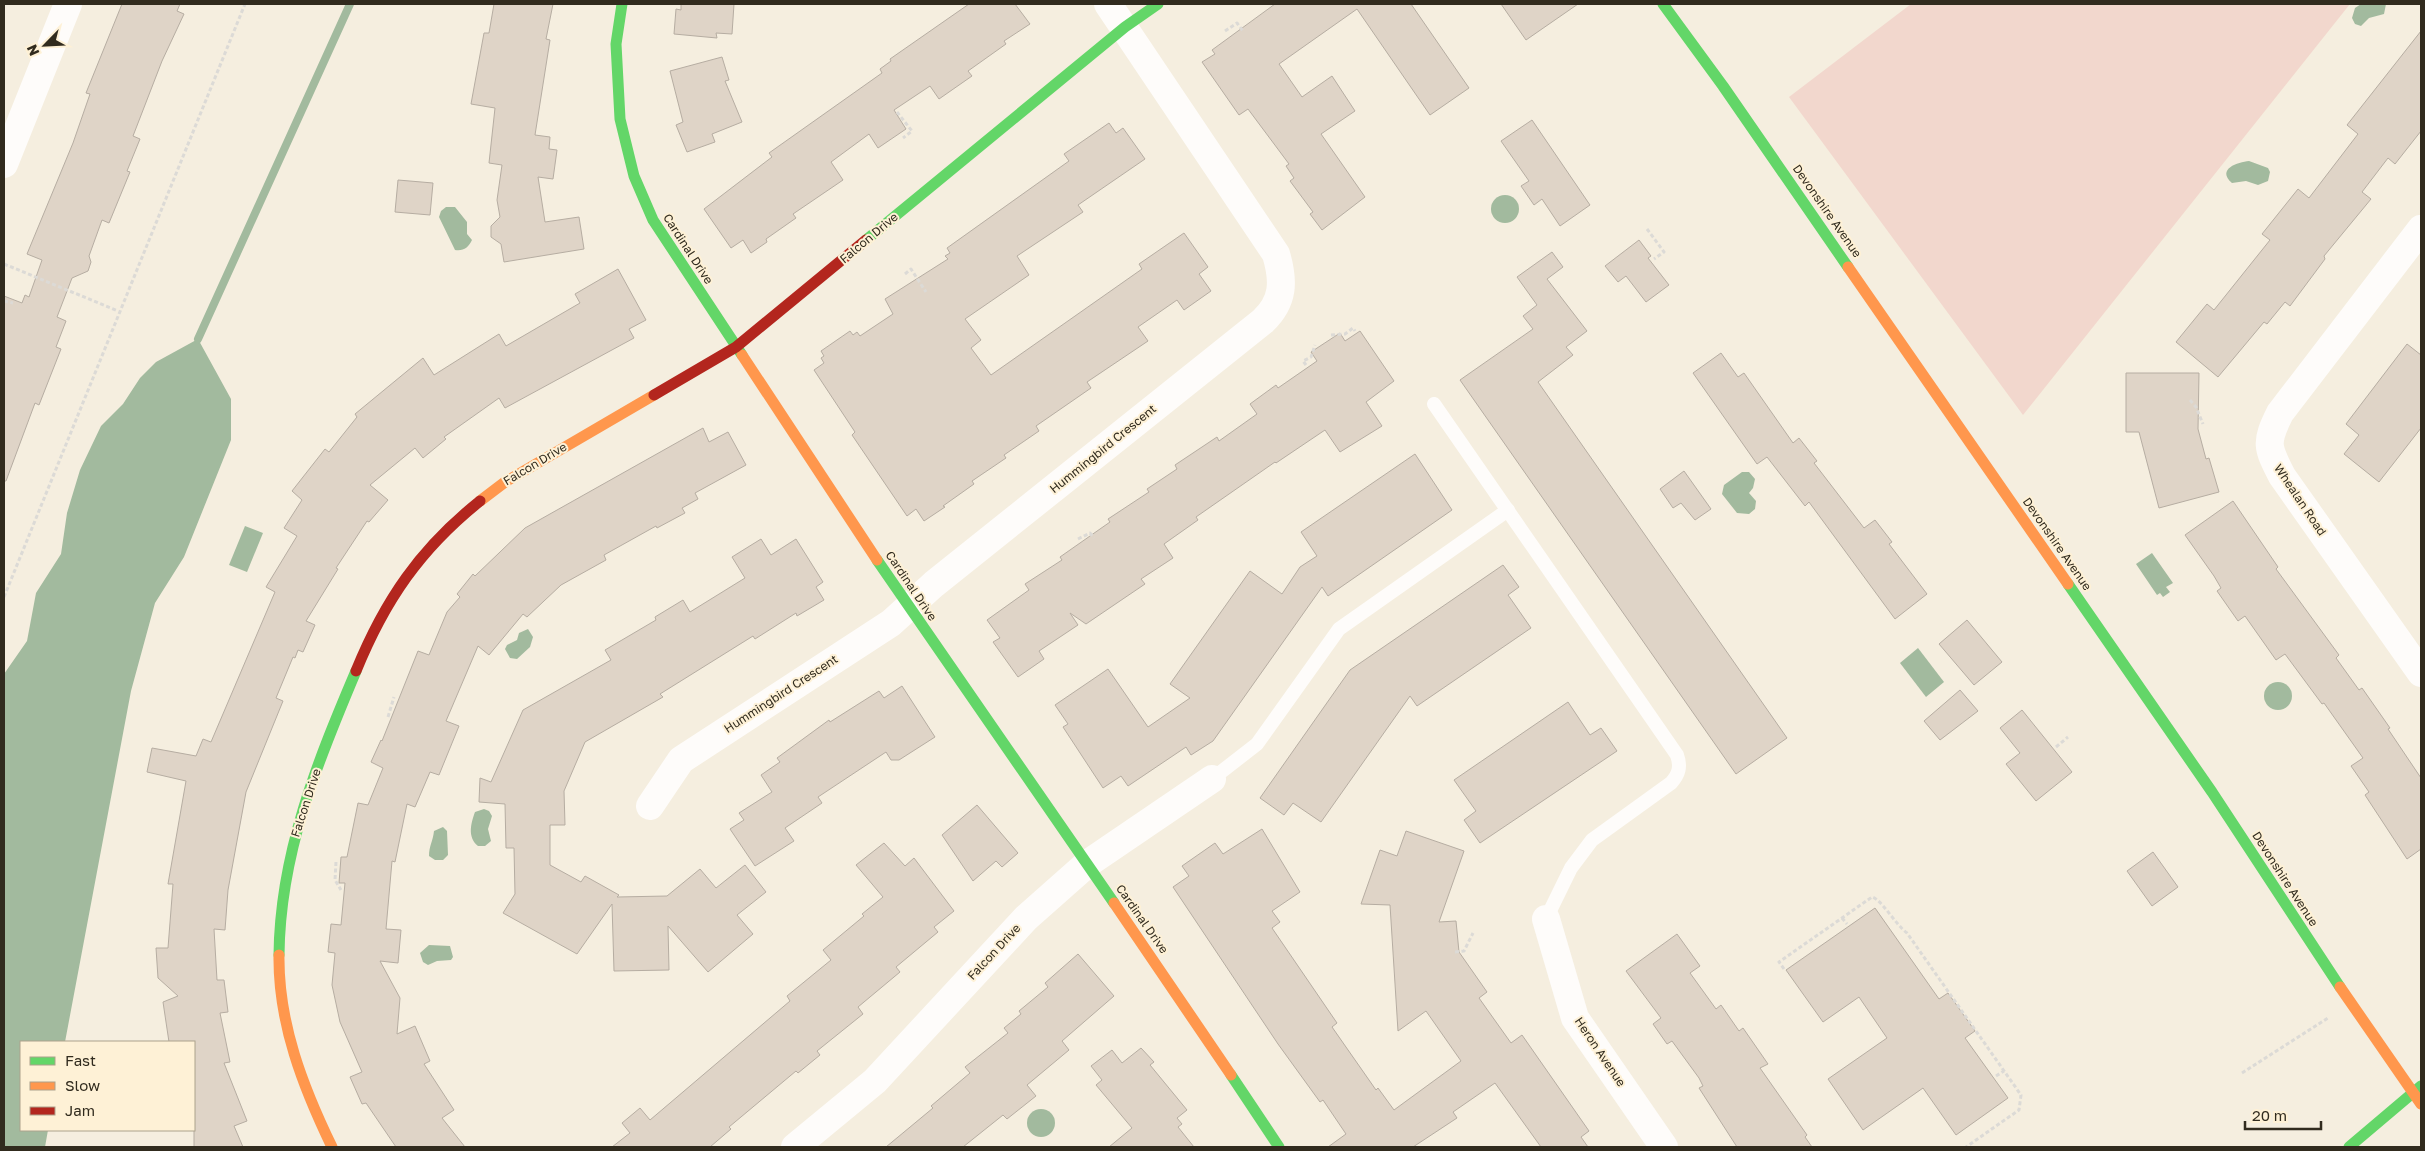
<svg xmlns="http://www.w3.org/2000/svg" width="2425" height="1151" font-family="'Golos Text',sans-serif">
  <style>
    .green { fill: #f2d7cd }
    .water { fill: #a2ba9e }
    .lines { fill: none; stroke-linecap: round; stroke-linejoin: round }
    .stream { stroke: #a2ba9e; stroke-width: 8 }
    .building { fill: #dfd4c7; stroke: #b6ada2 }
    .path { stroke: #dcdad6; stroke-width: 3; stroke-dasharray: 4 2.5; stroke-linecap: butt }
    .lane { stroke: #fefcfa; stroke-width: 14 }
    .street { stroke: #fefcfa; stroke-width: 28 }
    .fast { stroke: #63d668; stroke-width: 11 }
    .slow { stroke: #ff974d; stroke-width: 11 }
    .jam { stroke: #b3261e; stroke-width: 11 }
    .labels { text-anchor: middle; stroke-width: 4; stroke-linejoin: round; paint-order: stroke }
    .street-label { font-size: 12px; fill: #312b1e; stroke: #fef1d6 }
  </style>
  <rect width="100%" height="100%" fill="#f5eedf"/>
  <path class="green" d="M1911,4H2350L2023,415L1789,97Z"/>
  <g class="water">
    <path d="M2361,4H2386L2384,14L2369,18L2361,26L2355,24L2352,18L2355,8Z"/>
    <path d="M2249,161L2268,168L2270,172L2268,181L2258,185L2246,181L2232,183C2216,169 2238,162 2249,161Z"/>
    <circle cx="1505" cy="209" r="14"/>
    <path d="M446,207H455L467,222V234L472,240C468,248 464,251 455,250L439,217L441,211Z"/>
    <path d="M198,339L231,399V440L184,557L155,603L131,691L65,1042H21V1130H48L45,1147H4V674L27,641L36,593L61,554L67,513L80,470L101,426L123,404L140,378L156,362Z"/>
    <path d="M1742,472H1749L1755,479L1753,488L1749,493L1756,501L1755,509L1749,514L1737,513L1722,494L1724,485Z"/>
    <path d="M245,526L263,533L247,572L229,565Z"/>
    <path d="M2152,553L2173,583L2166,587L2170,592L2163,597L2160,593L2157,595L2136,564Z"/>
    <path d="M528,629L533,637L530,647L517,659L510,658L505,649L507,645L517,640L519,633Z"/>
    <path d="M1918,648L1944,682L1926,697L1900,663Z"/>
    <circle cx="2278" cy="696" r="14"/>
    <path d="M484,809L489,811L492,816L488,829L491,841L485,846H478C467,837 471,823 475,812Z"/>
    <path d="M443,827L447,831L448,855L443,860H435L429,856C429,846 433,841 434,831Z"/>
    <path d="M429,945L450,946L453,957L451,960L437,961L428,965L423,962L420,953Z"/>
    <circle cx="1041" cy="1123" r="14"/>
  </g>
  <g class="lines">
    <path class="stream" d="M198,339L350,4"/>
  </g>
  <g class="building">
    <path d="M122,4H180L177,11L184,14L162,61L133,136L140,139L127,171L130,172L109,223L102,220L89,256L91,262L88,271L72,278L57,317L66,321L56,347L61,349L39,405L35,403L6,481H4V296L22,303L25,295L29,297L42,260L27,254L73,143L90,94L86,93Z"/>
    <path d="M494,4H553L546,39L550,40L535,135L550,137L549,149L557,150L553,179L538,177L545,222L579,217L584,249L504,262L501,244L491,237V226L500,217L497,200L502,165L489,163L495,108L471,104L484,33H489Z"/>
    <path d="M681,4H734L732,34L716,33L717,38L674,34L676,9L681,10Z"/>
    <path d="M969,4H1015L1030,24L1004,41L1006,44L968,71L972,76L939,99L930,86L894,110L906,129L878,148L869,134L831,162L843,180L793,214L796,218L766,239L767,242L751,253L743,240L731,248L704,209L772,157L769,153L882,73L880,69L891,61L890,59Z"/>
    <path d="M1275,4H1411L1469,88L1430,115L1357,9L1279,64L1302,97L1332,76L1355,111L1321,134L1365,197L1322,230L1310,214L1313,212L1290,181L1294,178L1286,166L1289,164L1248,109L1239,115L1202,62L1215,54L1212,50Z"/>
    <path d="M1501,4H1578L1526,40Z"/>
    <path d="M2421,31V131L2395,164L2388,158L2362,192L2371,199L2324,256L2325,259L2290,306L2285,302L2267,324L2264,322L2218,377L2176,342L2207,304L2214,310L2270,240L2262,234L2298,189L2309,198L2358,134L2347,125Z"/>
    <path d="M722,57L729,80L725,81L742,122L712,134L715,142L687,152L676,125L683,122L670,71Z"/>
    <path d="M1532,120L1590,205L1560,226L1542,199L1534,205L1521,186L1529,181L1501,141Z"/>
    <path d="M1109,123L1116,133L1123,128L1145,159L1078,205L1083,212L1017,256L1029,275L965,319L981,340L971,348L991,375L1142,269L1139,264L1184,233L1208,267L1199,274L1211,291L1184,310L1177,300L1138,327L1148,341L1087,382L1091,388L1036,426L1039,431L1004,455L1006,458L972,481L974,484L943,506L945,507L924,521L916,509L907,516L852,435L855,432L814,370L824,363L821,358L824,356L821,351L850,331L853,335L857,332L860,336L893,314L885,299L948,259L945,256L950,253L947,248L1069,161L1064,154Z"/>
    <path d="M398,180L433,183L430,215L395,212Z"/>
    <path d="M1639,240L1651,256L1648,258L1669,285L1646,302L1626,276L1618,282L1605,266Z"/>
    <path d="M1552,252L1563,267L1547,279L1587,331L1566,347L1573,355L1538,382L1787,738L1736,774L1460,380L1533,329L1523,316L1537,305L1517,277Z"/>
    <path d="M618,269L646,320L629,329L634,338L505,408L499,398L444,437L446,439L423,458L415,448L370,485L388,500L369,522L367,521L336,568L338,569L306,621L315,625L303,652L298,650L295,658L293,657L276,698L283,701L246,792L228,890L225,930L214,929L217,980H224L228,1012L220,1013L230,1062L224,1063L247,1121L234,1126L243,1147H194V1042H169L163,1002L178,996L158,978L156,948H168L173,884H168L186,781L147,772L152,748L196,756L203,739L211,742L275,592L266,587L297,536L284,528L302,500L292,491L325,449L329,452L357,417L355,414L423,358L434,375L499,334L506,346L580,303L575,294Z"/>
    <path d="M1360,331L1394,381L1366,402L1382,426L1340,452L1325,430L1276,463L1275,462L1196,517L1198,520L1164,544L1173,558L1141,579L1145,584L1086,624L1070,613L1078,625L1039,651L1044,659L1018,677L993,642L1000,638L987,620L1029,590L1025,584L1062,560L1060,557L1110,522L1108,519L1149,492L1147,489L1177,469L1175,465L1217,437L1219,441L1257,414L1250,404L1276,385L1278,388L1317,361L1311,352L1340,333L1345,341Z"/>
    <path d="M2407,344L2421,355V428L2379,482L2344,454L2359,435L2346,424Z"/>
    <path d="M1721,353L1738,377L1744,373L1793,443L1799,438L1817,461L1814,463L1864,528L1875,520L1892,542L1889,544L1927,594L1895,619L1809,502L1805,506L1767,457L1757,464L1693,373Z"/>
    <path d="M2126,373H2199L2198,429L2206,459L2209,458L2219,492L2159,508L2139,432H2126Z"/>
    <path d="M703,428L709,442L728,432L746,465L695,493L698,499L682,508L685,513L657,528L656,526L604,555L606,560L561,585L527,617L523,614L489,655L478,646L446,721L459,726L439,775L430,772L415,807L407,804L395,862L392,861L386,929L401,930L398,963L380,961L400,998L397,1034L415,1026L430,1061L424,1064L454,1110L442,1118L465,1147H396L366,1103L362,1104L350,1077L362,1072L340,1022L332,985L335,953L328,952L331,924L341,925L345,883H339L341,857H347L358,803L368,805L383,768L371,762L381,740L382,741L418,651L429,655L447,612L460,597L457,594L473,574L475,576L525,528Z"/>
    <path d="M1415,454L1452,510L1328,596L1322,587L1213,741L1191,755L1186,747L1128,786L1121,776L1103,788L1063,727L1068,724L1055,705L1108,669L1148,727L1190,698L1170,684L1250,571L1282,594L1300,567L1317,556L1301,532Z"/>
    <path d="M1684,471L1711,509L1695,520L1681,503L1673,508L1660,489Z"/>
    <path d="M2233,501L2278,567L2276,569L2339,655L2336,658L2359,690L2362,688L2390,728L2388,729L2421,778V849L2407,859L2365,795L2369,792L2351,766L2363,758L2324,703L2322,704L2285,654L2276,660L2245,616L2238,621L2217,591L2221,588L2214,576L2185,535Z"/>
    <path d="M761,539L771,555L796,539L823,582L816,587L824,600L797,616L796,613L755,639L753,636L660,694L663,697L585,742L564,791L565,825H550V865L581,882L585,876L619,895L617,897L667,896L700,869L716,888L745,865L766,892L737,915L753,934L708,972L668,926L669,970L614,971L612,904L577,954L503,913L515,894L514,848H506L505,804L479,802L480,778L491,782L523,710L611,660L605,650L656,620L655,617L683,600L690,612L745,578L732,557Z"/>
    <path d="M1503,565L1519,587L1508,595L1531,628L1417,706L1410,696L1321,822L1293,803L1284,815L1260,798L1350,670Z"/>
    <path d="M1967,620L2002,662L1974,685L1939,644Z"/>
    <path d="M902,686L935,737L899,760H891L886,752L818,797L822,803L785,828L794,841L755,866L730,829L744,820L739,813L772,792L761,775L780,762L777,758L829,720L830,722L879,691L884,698Z"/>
    <path d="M1960,690L1978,711L1940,740L1924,721Z"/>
    <path d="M1568,702L1590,735L1601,728L1617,751L1480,843L1464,820L1476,811L1454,780Z"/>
    <path d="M2022,710L2072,772L2036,801L2006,764L2020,753L2000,728Z"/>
    <path d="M977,805L1018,853L1002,867L996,861L973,881L942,835Z"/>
    <path d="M1262,829L1300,892L1272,911L1280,922L1272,928L1337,1023L1332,1027L1376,1090L1378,1088L1394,1110L1461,1061L1426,1011L1398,1031L1390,905L1361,904L1380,850L1397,856L1406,831L1464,851L1439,922L1456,921L1459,952L1487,992L1479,998L1511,1043L1522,1035L1589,1131L1581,1137L1588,1147H1541L1495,1083L1453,1112L1457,1118L1413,1147H1328L1346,1134L1323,1100L1320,1102L1278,1044L1173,887L1189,876L1182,866L1215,843L1223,854Z"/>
    <path d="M884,843L905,866L914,858L954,911L934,927L938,932L896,967L900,972L858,1007L863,1014L817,1051L820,1055L798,1073L796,1071L729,1127L731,1129L710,1147H612L630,1133L622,1123L640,1108L650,1120L790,1001L787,996L831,960L823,950L864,916L862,914L883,897L856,865Z"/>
    <path d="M2153,852L2178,887L2152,906L2127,871Z"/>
    <path d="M1875,908L1939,999L1948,993L1975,1031L1965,1038L2008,1098L1956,1135L1923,1088L1863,1130L1828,1079L1887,1038L1859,997L1823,1022L1786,970Z"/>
    <path d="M1677,934L1700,966L1690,973L1716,1009L1721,1005L1739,1031L1743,1028L1768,1064L1760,1068L1807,1135L1805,1137L1812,1147H1737L1699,1088L1703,1086L1699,1078L1672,1041L1667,1044L1653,1024L1661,1018L1626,971Z"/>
    <path d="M1078,954L1114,996L1062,1041L1069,1050L1027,1085L1036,1096L1007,1119L1003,1115L963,1147H886L933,1108L931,1106L970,1073L965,1067L1008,1033L1004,1028L1021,1014L1019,1011L1048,987L1045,983Z"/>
    <path d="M1141,1048L1154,1062L1150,1065L1187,1110L1177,1118L1182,1124L1178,1127L1194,1147H1109L1132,1128L1096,1085L1102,1080L1091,1066L1112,1050L1122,1063Z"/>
  </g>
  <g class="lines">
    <g class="path">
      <path d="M1225,31L1237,23L1243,31"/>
      <path d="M897,112L912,131L903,138"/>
      <path d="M1647,229L1664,252L1654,259"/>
      <path d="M4,264L118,311"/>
      <path d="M905,274L911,269L926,292"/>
      <path d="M4,301L13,303"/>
      <path d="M1331,335L1345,334L1353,328L1355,331"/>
      <path d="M1306,365L1303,361L1311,357L1315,345"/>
      <path d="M2190,400L2196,407L2203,424"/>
      <path d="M1078,539L1090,533L1094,538"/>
      <path d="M4,597L245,4"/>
      <path d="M388,717L394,697"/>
      <path d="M2056,747L2068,737"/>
      <path d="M336,862L335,880L341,890"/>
      <path d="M1842,918L1847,924"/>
      <path d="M1455,952L1464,951L1473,933"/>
      <path d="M1784,969L1779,962L1872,897C1882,900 1895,924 1907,933L2021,1095L2019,1110L1966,1147"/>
      <path d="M2242,1073L2328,1018"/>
      <path d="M1996,1076L2004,1071"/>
    </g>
    <g class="lane">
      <path d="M1434,404L1677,755C1681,767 1679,774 1671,783L1592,840L1571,868L1546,919"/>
      <path d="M1212,779L1257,744L1339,629L1508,510"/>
    </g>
    <g class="street">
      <path d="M4,164L68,4"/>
      <path d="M2421,229L2280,413C2265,443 2267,447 2282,476L2421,673"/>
      <path d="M650,806L681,760L891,623L934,584L1263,321C1284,301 1284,281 1276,254L1108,4"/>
      <path d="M1546,919L1575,1018L1664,1147"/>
      <path d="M795,1147L875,1081L1026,918L1087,864L1212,779"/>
    </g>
    <g class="fast">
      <path d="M622,4L616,44L620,119L634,176L653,220L742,355"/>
      <path d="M1663,4L1723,86L1848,267"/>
      <path d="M866,240L1125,27L1158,4"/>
      <path d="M877,560L1114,903"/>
      <path d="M2068,584L2212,792L2340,987"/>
      <path d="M279,955C280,853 317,763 356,671"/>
      <path d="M1231,1075L1279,1147"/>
      <path d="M2349,1147L2421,1086"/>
    </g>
    <g class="slow">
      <path d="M1848,267L2068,584"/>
      <path d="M742,355L877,560"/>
      <path d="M480,501L505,482L654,395"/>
      <path d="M1114,903L1231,1075"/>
      <path d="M279,955C278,1023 303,1087 332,1147"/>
      <path d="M2340,987L2421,1104"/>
    </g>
    <g class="jam">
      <path d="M654,395L736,347L866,240"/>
      <path d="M356,671C385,600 420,549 480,501"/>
    </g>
  </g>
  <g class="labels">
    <g class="street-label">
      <text transform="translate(1827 211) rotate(55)" y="4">Devonshire Avenue</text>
      <text transform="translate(869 238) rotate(-40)" y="4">Falcon Drive</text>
      <text transform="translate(688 249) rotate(57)" y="4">Cardinal Drive</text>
      <text transform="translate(1103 449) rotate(-39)" y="4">Hummingbird Crescent</text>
      <text transform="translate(535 464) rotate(-31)" y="4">Falcon Drive</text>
      <text transform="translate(2300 500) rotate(56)" y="4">Whealan Road</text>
      <text transform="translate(2057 544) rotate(55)" y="4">Devonshire Avenue</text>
      <text transform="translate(911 586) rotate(56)" y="4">Cardinal Drive</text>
      <text transform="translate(781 694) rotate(-33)" y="4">Hummingbird Crescent</text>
      <text transform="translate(306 803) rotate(-72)" y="4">Falcon Drive</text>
      <text transform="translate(2285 879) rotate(57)" y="4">Devonshire Avenue</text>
      <text transform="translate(1142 919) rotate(55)" y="4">Cardinal Drive</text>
      <text transform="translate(994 952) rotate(-47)" y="4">Falcon Drive</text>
      <text transform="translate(1600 1052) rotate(56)" y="4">Heron Avenue</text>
    </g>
  </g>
  <rect width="2425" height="1151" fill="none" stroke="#312b1e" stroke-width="10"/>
  <rect x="20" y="1041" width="175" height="90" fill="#fef1d6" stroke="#aca28c"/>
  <rect x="30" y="1057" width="25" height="8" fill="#63d668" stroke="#aca28c"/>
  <text x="65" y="1066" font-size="15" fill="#312b1e">Fast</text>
  <rect x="30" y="1082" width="25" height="8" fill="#ff974d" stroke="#aca28c"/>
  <text x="65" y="1091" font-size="15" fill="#312b1e">Slow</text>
  <rect x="30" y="1107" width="25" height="8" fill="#b3261e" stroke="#aca28c"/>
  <text x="65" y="1116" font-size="15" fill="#312b1e">Jam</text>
  <g transform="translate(45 45) rotate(246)" stroke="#fef1d6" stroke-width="4" paint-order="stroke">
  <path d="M0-4L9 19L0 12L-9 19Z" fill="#312b1e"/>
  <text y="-8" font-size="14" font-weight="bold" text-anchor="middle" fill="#312b1e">N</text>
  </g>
  <path d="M2245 1121v8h76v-8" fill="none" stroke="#312b1e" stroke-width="2.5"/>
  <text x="2252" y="1121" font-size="15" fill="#312b1e" stroke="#fef1d6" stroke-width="4" paint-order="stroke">20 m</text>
</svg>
